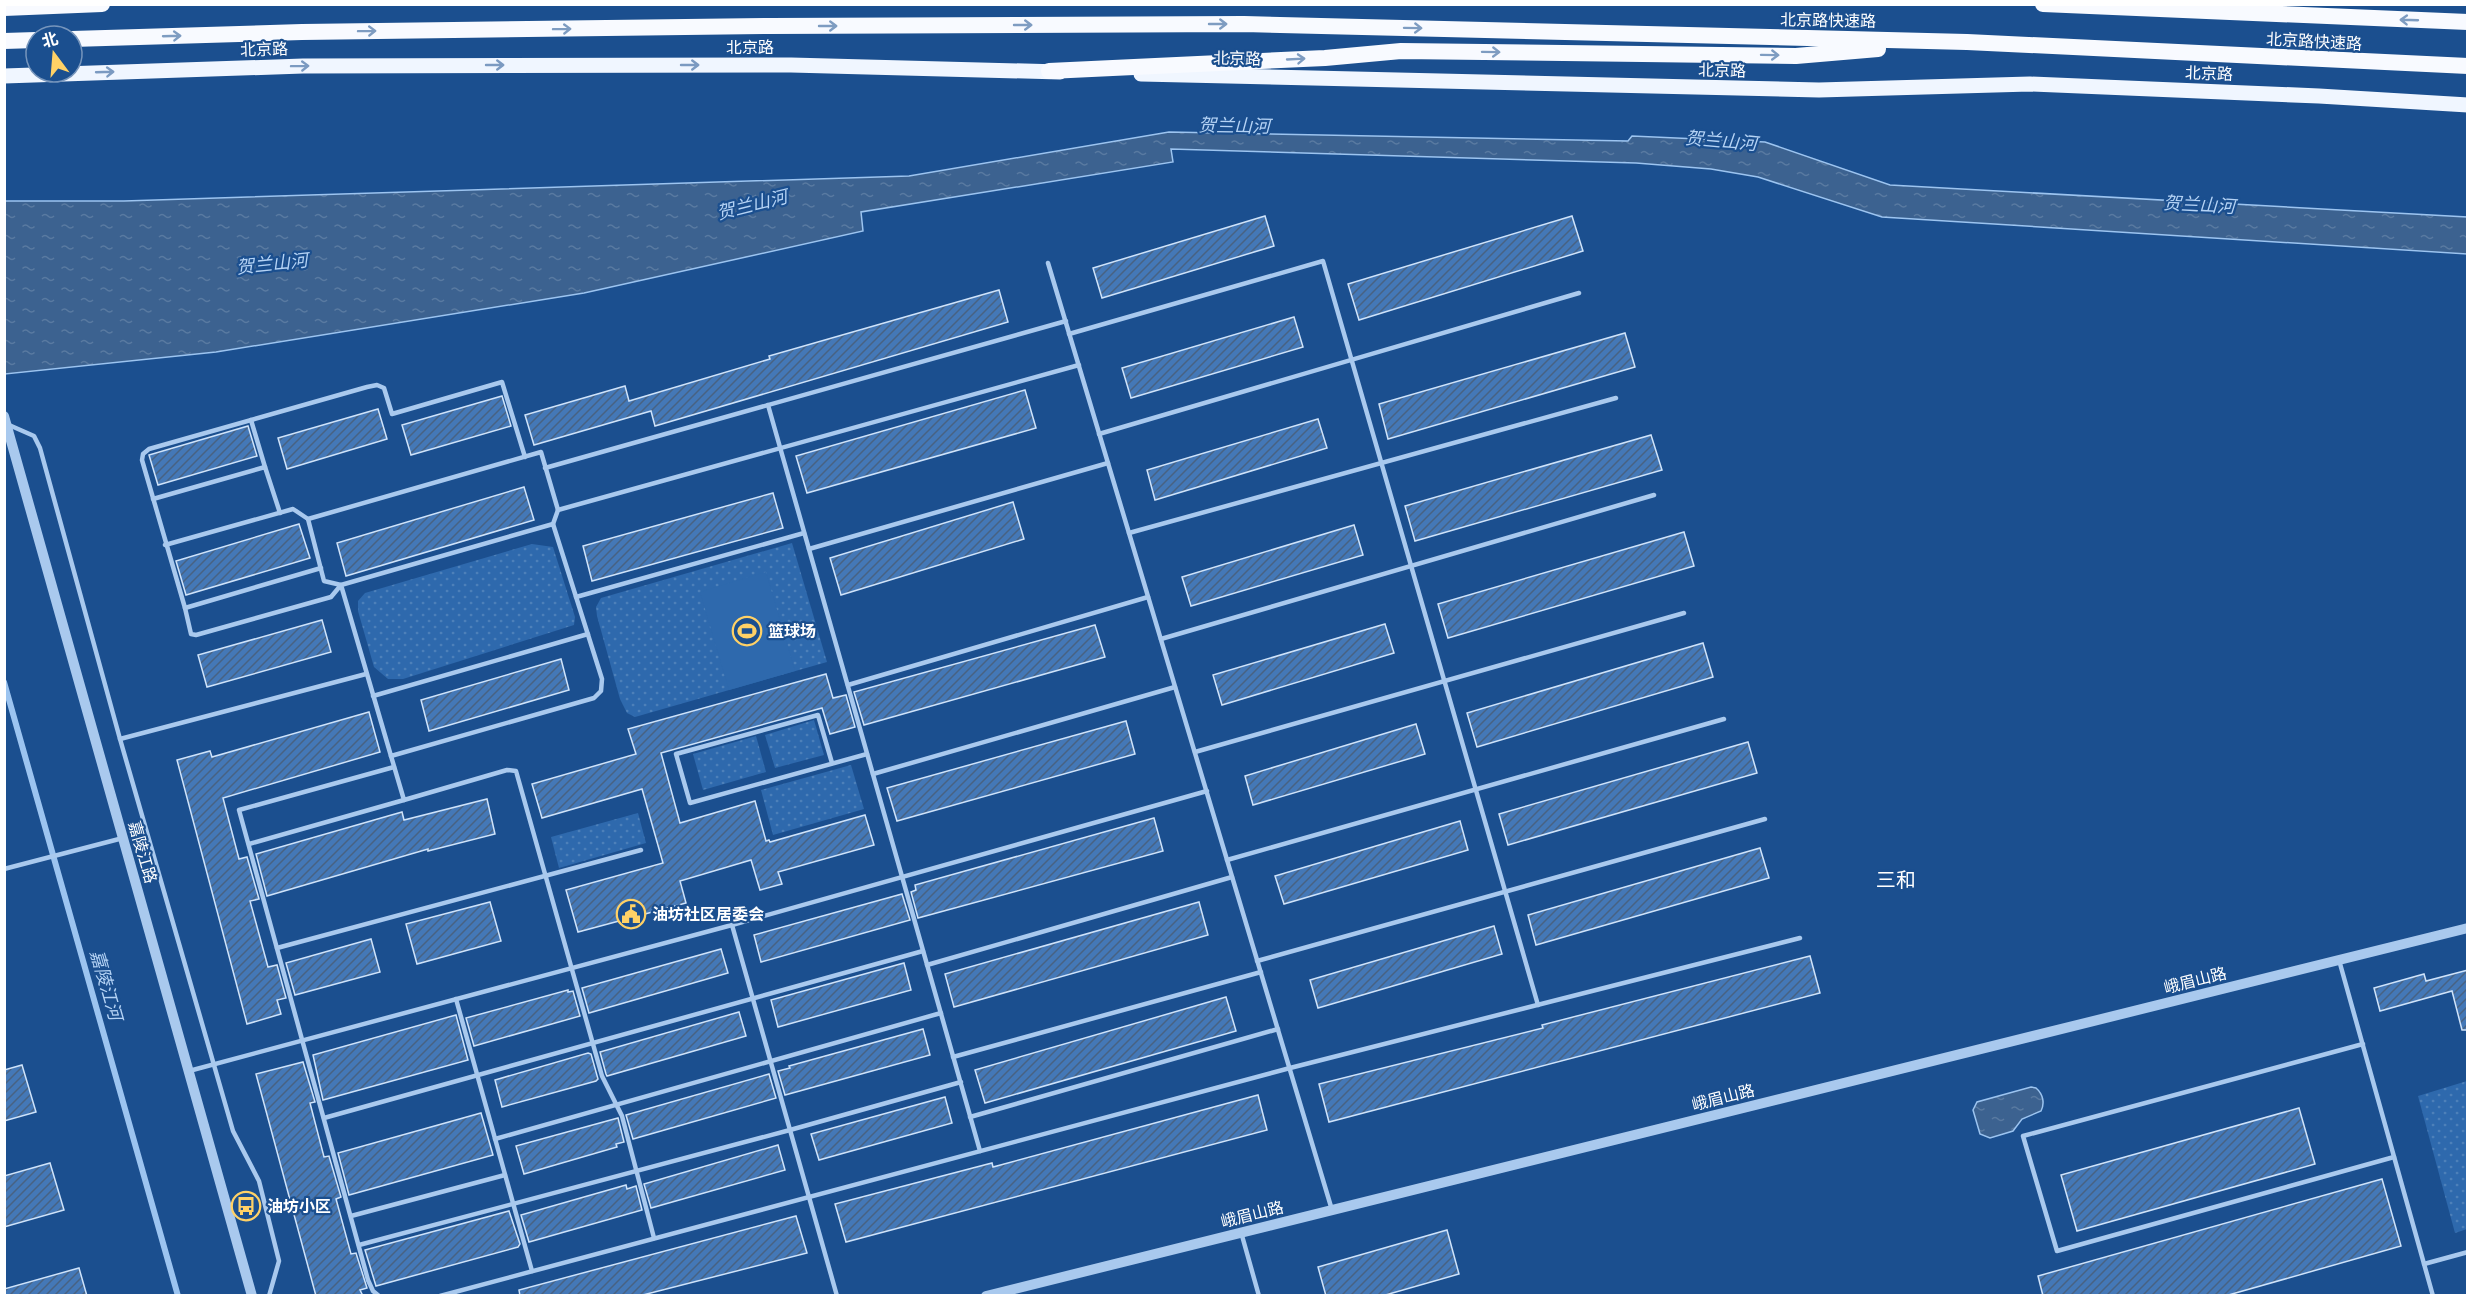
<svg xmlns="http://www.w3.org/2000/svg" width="2472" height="1300" font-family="Cabin,'Noto Sans SC',sans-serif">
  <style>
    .park { fill: url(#park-dots) }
    .pitch { fill: #2e69ad }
    .water { fill: url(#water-ripples); stroke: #9cc4f0; stroke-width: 1.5 }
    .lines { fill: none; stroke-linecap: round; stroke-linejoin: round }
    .stream { stroke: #9cc4f0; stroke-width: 6 }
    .building { fill: url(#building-hatch); stroke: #cfe3fa; stroke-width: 1.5 }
    .service { stroke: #a9c9ee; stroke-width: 4.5 }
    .tertiary { stroke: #a9c9ee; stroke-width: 10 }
    .primary { stroke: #f0f6ff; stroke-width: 15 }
    .trunk { stroke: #f8faff; stroke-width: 16 }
    .oneway { stroke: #7e9cc1 }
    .oneway2 { stroke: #7b9ac1 }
    .labels { text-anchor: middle; stroke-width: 4.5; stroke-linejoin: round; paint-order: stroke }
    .street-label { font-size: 16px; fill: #fff; stroke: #1b4f8f }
    .poi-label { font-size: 16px; font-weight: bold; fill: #fff; stroke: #1b4f8f; text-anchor: start }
    .water-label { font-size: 18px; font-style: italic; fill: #b5d3f5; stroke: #1b4f8f }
    .quarter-label { font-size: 20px; fill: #fff; stroke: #1b4f8f }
  </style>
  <defs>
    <pattern id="park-dots" width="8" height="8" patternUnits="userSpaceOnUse" patternTransform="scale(1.5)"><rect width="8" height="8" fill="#2e69ad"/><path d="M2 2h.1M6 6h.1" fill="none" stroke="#4d80b9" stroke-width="1.8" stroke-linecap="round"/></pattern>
    <pattern id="water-ripples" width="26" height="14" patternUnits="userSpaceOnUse" patternTransform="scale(1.5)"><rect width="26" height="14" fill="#3c6290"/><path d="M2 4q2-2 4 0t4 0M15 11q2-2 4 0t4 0" fill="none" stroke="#597aa1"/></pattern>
    <pattern id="building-hatch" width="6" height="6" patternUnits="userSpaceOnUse" patternTransform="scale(1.5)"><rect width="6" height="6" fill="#4478b7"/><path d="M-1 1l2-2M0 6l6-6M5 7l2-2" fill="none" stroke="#486282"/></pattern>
  </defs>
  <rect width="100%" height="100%" fill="#1b4f8f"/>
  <g class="park">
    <path d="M792,543L827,662L635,717L627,713L620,699L597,616L596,607L601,598Z"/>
    <path d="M532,544L553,547L575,617L574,625L403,679H388L374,667L358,611V601L365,593Z"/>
    <path d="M814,720L824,755L775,768L765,735Z"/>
    <path d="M756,736L766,772L703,790L693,754Z"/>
    <path d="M851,765L864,809L773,835L761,790Z"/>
    <path d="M638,813L646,843L559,868L551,837Z"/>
    <path d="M2467,1081V1229L2455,1233L2418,1096Z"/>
  </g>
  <path class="pitch" d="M766,572L795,671L729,690L700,592Z"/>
  <g class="water">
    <path d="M1169,132L1628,141L1632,136L1765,142L1890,185L2467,217V254L1882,217L1758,177L1711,169L1636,163L1171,149L1173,162L861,212L863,231L584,293L216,352L5,374V201H124L909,176Z"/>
    <path d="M2031,1087L2036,1088C2043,1094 2045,1103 2041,1111L2022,1119L2013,1131L1990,1138L1980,1134L1973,1110L1977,1102Z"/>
  </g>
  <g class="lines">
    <path class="stream" d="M4,682L178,1296"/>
  </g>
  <g class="building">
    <path d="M1265,216L1274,246L1102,298L1093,268Z"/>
    <path d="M1572,216L1583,251L1359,320L1348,284Z"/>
    <path d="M999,290L1008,322L655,426L651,411L534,445L525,415L625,386L629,401L770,359L769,356Z"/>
    <path d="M1294,317L1303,347L1131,398L1122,368Z"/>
    <path d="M1625,333L1635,367L1388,439L1379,404Z"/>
    <path d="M1025,390L1036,428L807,493L796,456Z"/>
    <path d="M502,396L511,426L411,455L402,425Z"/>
    <path d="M378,409L387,439L287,469L278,438Z"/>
    <path d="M1318,419L1327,448L1155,500L1147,470Z"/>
    <path d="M248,426L257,456L158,485L149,455Z"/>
    <path d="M1651,435L1662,470L1415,541L1405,506Z"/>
    <path d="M524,487L534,520L346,576L337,543Z"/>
    <path d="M773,493L783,528L592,581L583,546Z"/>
    <path d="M1013,502L1024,539L841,595L830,558Z"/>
    <path d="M299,524L310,558L186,595L176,561Z"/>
    <path d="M1354,525L1363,555L1191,606L1182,577Z"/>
    <path d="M1684,532L1694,566L1448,638L1438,604Z"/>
    <path d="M322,620L331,652L207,687L198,655Z"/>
    <path d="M1385,624L1394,653L1222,705L1213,675Z"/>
    <path d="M1095,625L1105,657L864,725L854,692Z"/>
    <path d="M1703,643L1713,677L1477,747L1467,713Z"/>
    <path d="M561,659L569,690L429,731L421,700Z"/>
    <path d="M826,674L833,698L846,695L855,727L830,734L822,708L661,753L680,823L755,801L766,841L769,840L770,842L865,815L874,845L778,872L782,884L760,890L751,860L680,881L686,903L578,932L566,890L663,863L642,789L542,818L532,784L636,754L628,729Z"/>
    <path d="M369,712L380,752L223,798L239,859L247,857L259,899L250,901L268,967L277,965L286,998L277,1000L281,1014L247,1024L177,760L210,751L212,757Z"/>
    <path d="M1126,721L1135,754L897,821L887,788Z"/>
    <path d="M1416,724L1425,754L1253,805L1245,776Z"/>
    <path d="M1748,742L1757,773L1508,845L1499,814Z"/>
    <path d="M487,799L495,834L428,851V849L267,896L256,854L402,812L404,820Z"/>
    <path d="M1154,818L1163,851L918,918L911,892L916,890L915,885Z"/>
    <path d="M1460,821L1468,850L1284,904L1275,876Z"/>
    <path d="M1760,848L1769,878L1536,945L1528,915Z"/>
    <path d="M902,894L910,920L761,962L754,935Z"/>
    <path d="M490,902L501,941L417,964L406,924Z"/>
    <path d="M1199,902L1208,935L954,1007L945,974Z"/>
    <path d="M1494,926L1502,954L1318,1008L1310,980Z"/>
    <path d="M371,939L380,972L295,995L286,963Z"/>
    <path d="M721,949L728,973L589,1013L582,988Z"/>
    <path d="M1810,956L1820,993L1329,1122L1319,1084L1543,1028L1542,1025Z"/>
    <path d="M904,963L911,990L778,1027L771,1000Z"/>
    <path d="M2468,970V1030H2462L2452,991L2380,1011L2374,988L2424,974L2426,981Z"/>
    <path d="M568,990V992L573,991L580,1016L474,1046L466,1018Z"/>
    <path d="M1226,997L1236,1031L985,1103L975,1070Z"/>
    <path d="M739,1012L746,1036L607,1076L606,1074L600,1052Z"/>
    <path d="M456,1015L468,1060L323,1100L313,1055Z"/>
    <path d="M923,1029L930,1055L785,1095L778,1071L790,1068L789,1066Z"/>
    <path d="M588,1053L591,1054L598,1079L596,1081L502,1107L495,1080Z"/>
    <path d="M303,1062L315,1102L310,1103L324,1157L329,1156L341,1197L336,1199L351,1254L356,1253L367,1288L360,1290L363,1296H316L256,1074Z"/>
    <path d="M22,1065L36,1112L4,1121V1070Z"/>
    <path d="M769,1074L776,1098L633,1139L626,1115Z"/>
    <path d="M1258,1095L1267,1130L846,1242L835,1204L992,1163L993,1167Z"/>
    <path d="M945,1097L952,1123L819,1160L811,1134Z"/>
    <path d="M2299,1108L2315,1164L2077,1231L2061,1175Z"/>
    <path d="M481,1113L493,1155L349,1195L338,1153Z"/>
    <path d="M618,1118L624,1142L616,1144L617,1147L524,1174L516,1146Z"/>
    <path d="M778,1145L785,1170L651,1208L644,1184Z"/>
    <path d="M50,1163L64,1210L4,1227V1176Z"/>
    <path d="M2382,1179L2401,1246L2225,1296H2043L2038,1276Z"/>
    <path d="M626,1185L627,1189L636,1186L642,1210L529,1242L521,1215Z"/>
    <path d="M509,1211L520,1244L518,1247L376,1286L365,1250Z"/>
    <path d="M796,1216L807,1253L639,1296H520L519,1290Z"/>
    <path d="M1447,1230L1459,1274L1382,1296H1326L1318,1267Z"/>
    <path d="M79,1268L87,1296H4V1289Z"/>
  </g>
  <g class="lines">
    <g class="service">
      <path d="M1048,263L1332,1210"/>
      <path d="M1069,334L1323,261L1538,1005"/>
      <path d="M768,405L980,1151"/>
      <path d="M251,420L265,467"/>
      <path d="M9,425L34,436L40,448L120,739L233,1131L259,1181L279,1261L269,1296"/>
      <path d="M1099,434L1579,293"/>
      <path d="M525,457L502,382L392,414L384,388L377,385L367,387L149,449L143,454L142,460L185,608L191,634L196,635L331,597L341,585L324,581L308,519L541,452L558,510"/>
      <path d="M545,468L1066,321"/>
      <path d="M153,499L265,467L280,513"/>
      <path d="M553,524L602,679L601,691L594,698L391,756L341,585Z"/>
      <path d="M553,524L558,510L1079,365"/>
      <path d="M1129,533L1616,398"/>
      <path d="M165,545L293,509L308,519"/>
      <path d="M809,549L1108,463"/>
      <path d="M576,597L804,533"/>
      <path d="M185,608L321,568"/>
      <path d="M1161,639L1654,495"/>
      <path d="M848,685L1148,597"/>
      <path d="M373,696L588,634"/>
      <path d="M120,739L366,674"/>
      <path d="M1195,752L1684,613"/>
      <path d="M391,756L404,800L507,770L516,771L602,1076L622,1116L654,1238"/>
      <path d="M832,763L818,715L676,754L690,803L867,754"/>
      <path d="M873,774L1175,687"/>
      <path d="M249,844L404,800"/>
      <path d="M1227,860L1724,719"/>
      <path d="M4,869L123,838"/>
      <path d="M732,925L837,1296"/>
      <path d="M277,948L641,850"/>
      <path d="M2339,960L2433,1296"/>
      <path d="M1257,961L1765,819"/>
      <path d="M927,965L1232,877"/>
      <path d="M456,999L532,1271"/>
      <path d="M2363,1044L2023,1136L2057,1251L2394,1157"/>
      <path d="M953,1057L1261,972"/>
      <path d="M189,1071L732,925L1207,791"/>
      <path d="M970,1117L1278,1029"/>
      <path d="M324,1118L923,951"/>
      <path d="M495,1139L941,1013"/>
      <path d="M351,1216L505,1175"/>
      <path d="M1241,1232L1259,1296"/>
      <path d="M359,1245L790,1130L961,1082"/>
      <path d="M2424,1264L2468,1252"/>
      <path d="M379,1296L373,1291L368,1280L239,810L394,767"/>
      <path d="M440,1296L1290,1068L1800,938"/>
    </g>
    <g class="tertiary">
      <path d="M4,416L252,1296"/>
      <path d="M986,1296L2468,928"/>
    </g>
    <g class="primary">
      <path d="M1141,74L1819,90L2030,84L2319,96L2468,105"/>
      <path d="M4,76L303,66L791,65L1060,72"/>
    </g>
    <g class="trunk">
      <path d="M2043,4L2468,22"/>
      <path d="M4,8L102,4"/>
      <path d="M72,39L302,32L770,26L1244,24L1967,42L2468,66"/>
      <path d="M4,41L36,40"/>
      <path d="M1049,71L1325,58L1401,51L1796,56L1878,49"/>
    </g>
  </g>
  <defs><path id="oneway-shaft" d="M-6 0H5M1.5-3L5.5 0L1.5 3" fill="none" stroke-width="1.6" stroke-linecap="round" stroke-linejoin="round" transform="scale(1.5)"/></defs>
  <g class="oneway">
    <use href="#oneway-shaft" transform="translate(2409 20) rotate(-178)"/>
    <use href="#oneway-shaft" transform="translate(1218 24)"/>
    <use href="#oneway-shaft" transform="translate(1023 25)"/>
    <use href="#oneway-shaft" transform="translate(828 26)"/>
    <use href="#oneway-shaft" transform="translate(1413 28) rotate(1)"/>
    <use href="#oneway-shaft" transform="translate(562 29) rotate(-1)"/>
    <use href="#oneway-shaft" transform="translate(367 31) rotate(-1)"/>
    <use href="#oneway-shaft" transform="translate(172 36) rotate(-2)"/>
    <use href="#oneway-shaft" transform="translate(1491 52) rotate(1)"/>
    <use href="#oneway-shaft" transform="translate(1770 55) rotate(1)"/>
    <use href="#oneway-shaft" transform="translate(1296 59) rotate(-3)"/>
  </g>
  <g class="oneway2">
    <use href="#oneway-shaft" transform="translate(495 65)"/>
    <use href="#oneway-shaft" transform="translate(690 65)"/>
    <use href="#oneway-shaft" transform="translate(300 66) rotate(-1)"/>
    <use href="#oneway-shaft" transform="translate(105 72) rotate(-2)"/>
  </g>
  <defs>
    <g id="stadium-ring" transform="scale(1.5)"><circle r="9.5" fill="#1b4f8f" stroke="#ffd166" stroke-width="1.5"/><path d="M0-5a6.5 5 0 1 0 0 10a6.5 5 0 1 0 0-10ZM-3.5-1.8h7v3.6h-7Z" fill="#ffd166"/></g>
    <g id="civic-ring" transform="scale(1.5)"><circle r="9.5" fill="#1b4f8f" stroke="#ffd166" stroke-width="1.5"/><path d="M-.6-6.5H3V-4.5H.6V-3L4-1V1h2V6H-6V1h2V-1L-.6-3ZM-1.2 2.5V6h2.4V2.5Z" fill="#ffd166"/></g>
    <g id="bus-ring" transform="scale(1.5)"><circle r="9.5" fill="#1b4f8f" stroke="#ffd166" stroke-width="1.5"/><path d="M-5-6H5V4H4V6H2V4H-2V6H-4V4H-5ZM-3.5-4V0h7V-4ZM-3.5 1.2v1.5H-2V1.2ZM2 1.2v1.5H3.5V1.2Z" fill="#ffd166"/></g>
  </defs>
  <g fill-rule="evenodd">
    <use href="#stadium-ring" x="747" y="631"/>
    <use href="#civic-ring" x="631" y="914"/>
    <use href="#bus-ring" x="246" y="1206"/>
  </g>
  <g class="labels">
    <g class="street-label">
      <text transform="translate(1828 20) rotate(1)" y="6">北京路快速路</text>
      <text transform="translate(2314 41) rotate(3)" y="6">北京路快速路</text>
      <text x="750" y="53">北京路</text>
      <text transform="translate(264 49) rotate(-2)" y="6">北京路</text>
      <text transform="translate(1237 58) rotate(1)" y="6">北京路</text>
      <text transform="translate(1722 70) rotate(1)" y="6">北京路</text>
      <text transform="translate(2209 73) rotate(2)" y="6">北京路</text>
      <text transform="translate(143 852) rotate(74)" y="6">嘉陵江路</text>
      <text transform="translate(2195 980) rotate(-14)" y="6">峨眉山路</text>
      <text transform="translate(1723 1097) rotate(-14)" y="6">峨眉山路</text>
      <text transform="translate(1252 1214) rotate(-14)" y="6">峨眉山路</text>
    </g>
    <g class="poi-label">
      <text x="768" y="637">篮球场</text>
      <text x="652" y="920">油坊社区居委会</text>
      <text x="267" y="1212">油坊小区</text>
    </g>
    <g class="water-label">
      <text transform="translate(1234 126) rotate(1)" y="6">贺兰山河</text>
      <text transform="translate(1721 141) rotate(5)" y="6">贺兰山河</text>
      <text transform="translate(752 205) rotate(-14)" y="6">贺兰山河</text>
      <text transform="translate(2199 205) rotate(3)" y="6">贺兰山河</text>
      <text transform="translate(272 264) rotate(-6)" y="6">贺兰山河</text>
      <text transform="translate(106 985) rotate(74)" y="6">嘉陵江河</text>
    </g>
    <g class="quarter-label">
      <text x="1896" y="887">三和</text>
    </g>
  </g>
  <rect width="2472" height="1300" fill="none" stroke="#ffffff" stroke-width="12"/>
  <g transform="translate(54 54) rotate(344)"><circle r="28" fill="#1b4f8f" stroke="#7695bc" stroke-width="1.5"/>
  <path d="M0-4.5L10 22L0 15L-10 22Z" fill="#ffd166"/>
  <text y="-9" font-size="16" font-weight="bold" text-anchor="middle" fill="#ffffff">北</text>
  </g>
</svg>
